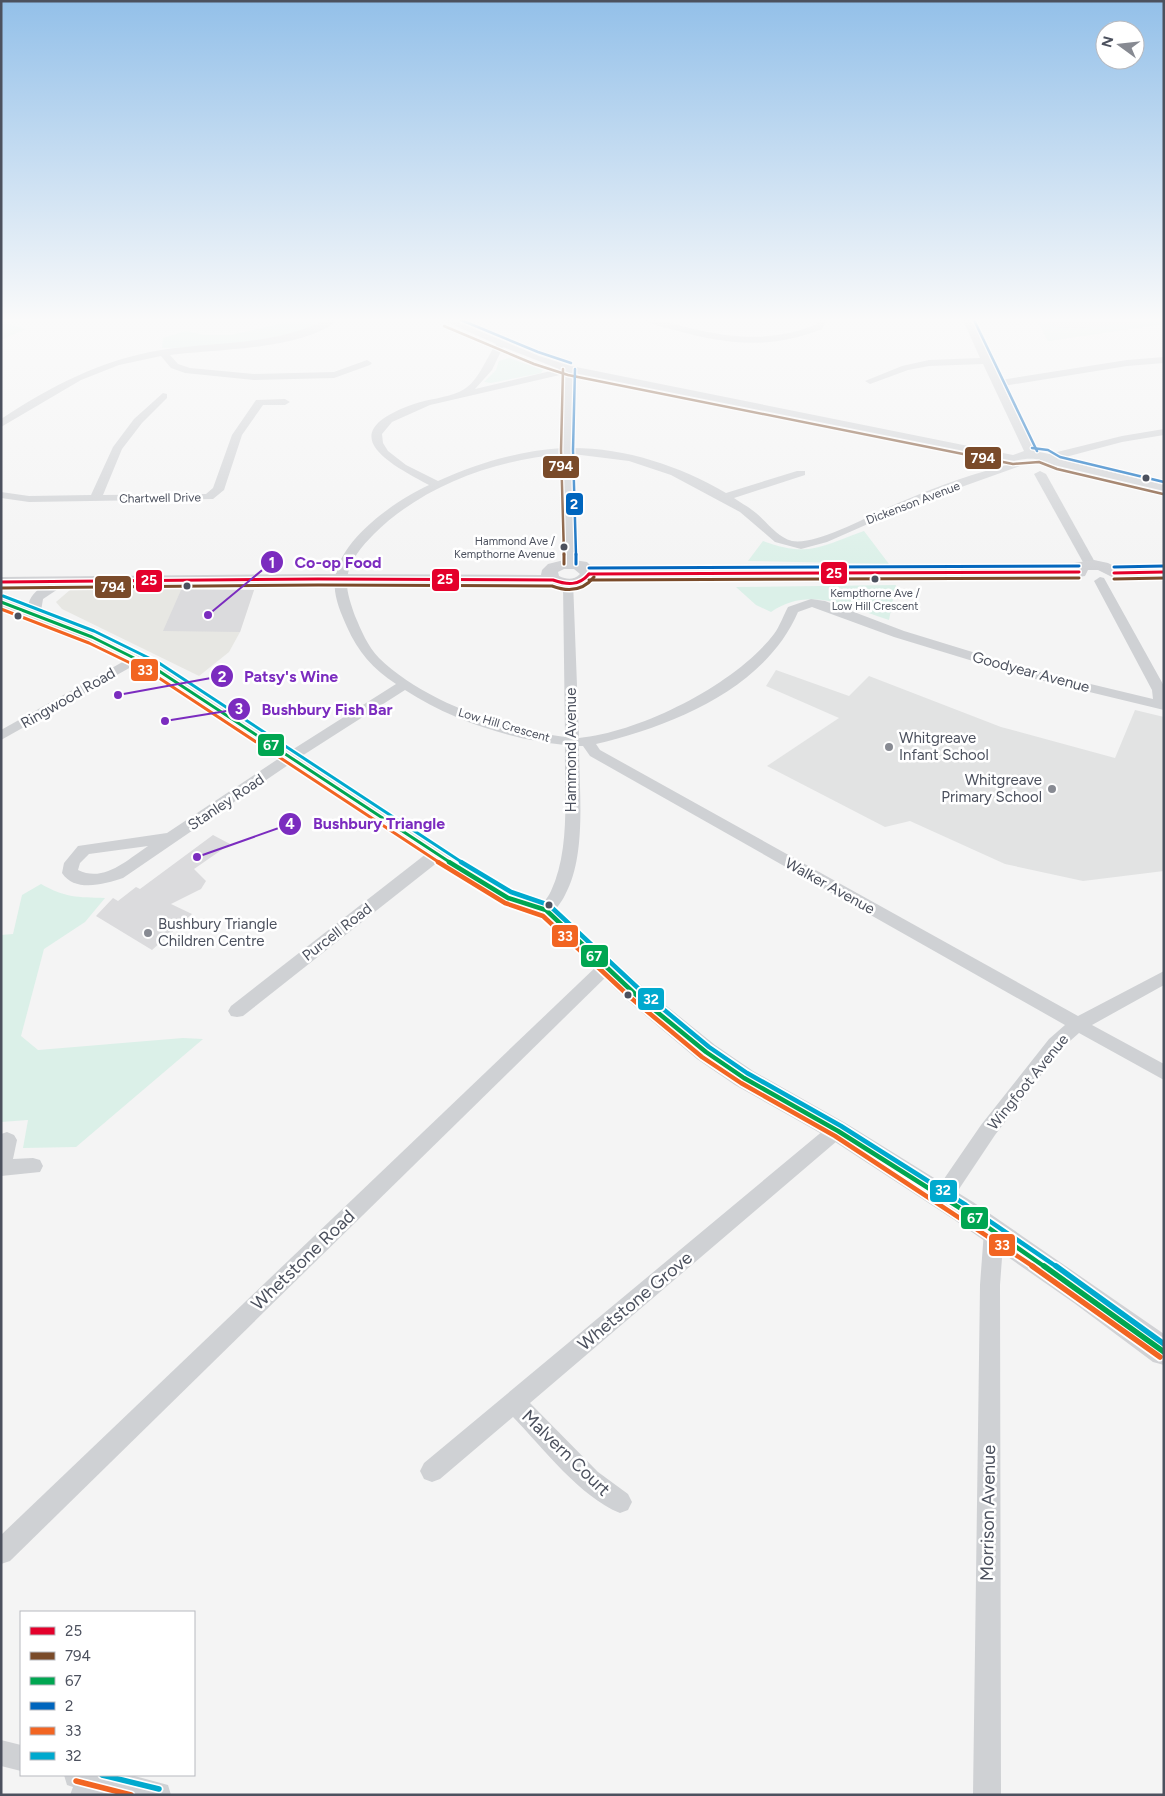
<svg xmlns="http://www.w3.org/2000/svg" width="1165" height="1796" font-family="Figtree,sans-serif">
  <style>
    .commercial { fill: #e7e7e3 }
    .education { fill: #e2e3e3 }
    .green { fill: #dbf0e8 }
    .building { fill: #dbdbdd }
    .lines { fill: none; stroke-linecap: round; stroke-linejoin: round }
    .street { fill: #cfd1d4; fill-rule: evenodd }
    .secondary { fill: #d1d2d5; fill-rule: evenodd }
    .bus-1-casing { stroke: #fff; stroke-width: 6 }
    .bus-2-far1-casing { stroke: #fff; stroke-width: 5 }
    .bus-2-casing { stroke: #fff; stroke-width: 6 }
    .bus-3-far2-casing { stroke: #fff; stroke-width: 6 }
    .bus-3-far1-casing { stroke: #fff; stroke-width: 8 }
    .bus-3-casing { stroke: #fff; stroke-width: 9 }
    .bus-4-far1-casing { stroke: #fff; stroke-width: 5 }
    .bus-4-casing { stroke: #fff; stroke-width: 6 }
    .bus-5-far2-casing { stroke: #fff; stroke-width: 6 }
    .bus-5-far1-casing { stroke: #fff; stroke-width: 8 }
    .bus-5-casing { stroke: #fff; stroke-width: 9 }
    .bus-6-far2-casing { stroke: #fff; stroke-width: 6 }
    .bus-6-far1-casing { stroke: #fff; stroke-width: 8 }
    .bus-6-casing { stroke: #fff; stroke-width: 9 }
    .bus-1 { stroke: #e4002b; stroke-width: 3 }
    .bus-2-far1 { stroke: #7a4b2a; stroke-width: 2.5 }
    .bus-2 { stroke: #7a4b2a; stroke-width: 3 }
    .bus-3-far2 { stroke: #00a651; stroke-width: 3 }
    .bus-3-far1 { stroke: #00a651; stroke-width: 4.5 }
    .bus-3 { stroke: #00a651; stroke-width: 5.5 }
    .bus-4-far1 { stroke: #0065bd; stroke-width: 2.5 }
    .bus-4 { stroke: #0065bd; stroke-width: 3 }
    .bus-5-far2 { stroke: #f26522; stroke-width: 3 }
    .bus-5-far1 { stroke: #f26522; stroke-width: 4.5 }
    .bus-5 { stroke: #f26522; stroke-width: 5.5 }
    .bus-6-far2 { stroke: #00a9ce; stroke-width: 3 }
    .bus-6-far1 { stroke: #00a9ce; stroke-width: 4.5 }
    .bus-6 { stroke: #00a9ce; stroke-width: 5.5 }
    .bus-dot { fill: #4c515e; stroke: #fff; stroke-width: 2 }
    .poi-dot { fill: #878a92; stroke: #fff; stroke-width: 2 }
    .labels { text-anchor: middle; stroke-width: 5; stroke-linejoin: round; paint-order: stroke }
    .far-bus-label { font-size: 11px; fill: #4c515e; stroke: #fff; text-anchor: end }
    .far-street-label { font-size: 12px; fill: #4c515e; stroke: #fff }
    .street-label { font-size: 15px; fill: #4c515e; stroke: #fff }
    .poi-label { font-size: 15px; fill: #4c515e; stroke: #fff; text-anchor: start }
    .near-street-label { font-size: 18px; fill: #4c515e; stroke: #fff }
    .leader { fill: none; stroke: #7b2cbf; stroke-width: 2 }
    .callout-dot { fill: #7b2cbf; stroke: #fff; stroke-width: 2 }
    .mark-label { font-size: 15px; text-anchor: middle; font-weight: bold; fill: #fff }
    .callout-label { font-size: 16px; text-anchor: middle; font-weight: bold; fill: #7b2cbf; stroke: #fff; stroke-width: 5; stroke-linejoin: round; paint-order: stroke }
    .line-badge { stroke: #fff; stroke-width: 2 }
    .badge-label { font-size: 14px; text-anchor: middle; font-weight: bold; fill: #fff }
  </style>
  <rect width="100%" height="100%" fill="#f4f4f4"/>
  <path class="commercial" d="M165,589L254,590L240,632L229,652L199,676L62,609L56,602L70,590Z"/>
  <g class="education">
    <path d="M1037,320H1164V324L1048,341Z"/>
    <path d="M776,670L849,696L869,676L1001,727L1115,758L1135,710L1164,717V871L1083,881L1005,864L910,821L885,827L767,766L839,718L766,686Z"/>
  </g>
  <g class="green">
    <path d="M296,320H322C286,346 207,347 162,348L163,338L186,331L204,335H231Z"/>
    <path d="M1037,320H1046C1052,328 1063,328 1072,329L1164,320V324L1048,341Z"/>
    <path d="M1,322L26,329L1,340Z"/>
    <path d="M509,358L543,370L541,373L491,383L484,382L496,370L499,361Z"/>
    <path d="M864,531L889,564L748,561L763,541C808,558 822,546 864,531Z"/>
    <path d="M896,585L889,620C849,607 809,585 771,612L756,605L736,587Z"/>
    <path d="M41,884C66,898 77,897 105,898L85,922L44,949L21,1036L38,1050L183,1038L203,1039L76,1147L23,1148L28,1120L1,1122V935L13,934L22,895Z"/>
  </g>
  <g class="building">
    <path d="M181,590H254L240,632L163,631Z"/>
    <path d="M213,835L230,844L194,869L206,881L201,889L171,904L192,914L152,950L96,916L113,898L118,901L136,887L140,889Z"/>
  </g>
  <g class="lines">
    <g class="street">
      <path d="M325,320H337C305,350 213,349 170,355L178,364L190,368L254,374L334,372L367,360L372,363L370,365L334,378L254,380L185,373L171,368L161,356L119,365L81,380L1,427V419C51,386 101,360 161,350C218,341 273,346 325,320Z"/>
      <path d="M442,320H453L539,356L571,366L1013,455L1024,451L983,364L929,366L908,370L870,384L865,381L902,366L929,360L980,358L963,320H972L1001,380L1127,360L1164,357V363L1127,366L1003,386L1035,451L1049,454L1122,436L1164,429V435L1122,442L1058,459L1164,485V491L1054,465C1039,458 1031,457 1014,461L574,373L572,448C626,448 680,466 726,493L797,471H805V475L734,498C741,503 749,507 756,513C767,522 777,537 792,541C818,546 877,511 903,501C938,486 977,472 1015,463L1020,466L911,505L827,542L801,549L775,542L740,512L671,475L629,461L573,454L576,564L570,568L564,564L562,454C494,460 422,486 374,534C362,546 349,561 347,579C346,591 351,604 355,616C361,630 368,647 379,658C423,701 505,730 565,737L563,584L565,581H573L579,738C641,732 736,684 774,634C780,626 783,616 788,607L811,599L825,601L904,631L1028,669L1153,699L1152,690L1094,581L1100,577L1104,578L1164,686V710L1019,675L894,637L812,607L798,612C765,689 671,726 596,744L600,750L1078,1016L1164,971V985L1092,1025L1164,1064V1080L1079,1033L1061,1049L995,1135L949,1204L942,1206L935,1204L932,1198L935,1192L981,1125L1049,1039L1065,1025L590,756L583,746H579C579,791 587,855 565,895C562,902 556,908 552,914H540L538,910C542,904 548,898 551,891C571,848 564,792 565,745C509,739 453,721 405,690L294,761L123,878C105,884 75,893 62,873L64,863L78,846L167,833L284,755L396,684C373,669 358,652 347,627C341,613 333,596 335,580C338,540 396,500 429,485C383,461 334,432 414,404C429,399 445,398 459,392C478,384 485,360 496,344ZM503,347L559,369L475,389L492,370ZM564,374L562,448C519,451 477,463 438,481L406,465L388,451L383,443L382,434L392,422L430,405ZM148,846C127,860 104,883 78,870L80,863L89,854Z"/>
      <path d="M645,320C662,319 678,325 694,329C736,339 775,341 815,325L818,320H827L822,329C771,349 730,345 678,331C668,328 653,326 645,320Z"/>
      <path d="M163,393L167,394V398L142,423L122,449L103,495L206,494L213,488L232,435L256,400L285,399L290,402L285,405H263L242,435L224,490L213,499L29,502L1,498V492L29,496L91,495L113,447L134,419Z"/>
      <path d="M1040,471L1046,474L1096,564L1094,567L1090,568L1084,564L1034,474Z"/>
      <path d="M60,578L66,582L64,585L43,599L40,617H30C21,598 44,582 60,578Z"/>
      <path d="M135,655L140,656L142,659L140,662L1,740V730Z"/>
      <path d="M437,849L443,850L445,854L443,858L243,1016L237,1017L231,1016L228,1011L231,1006L431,850Z"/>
      <path d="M606,961L612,963L615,967L612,971L10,1561L1,1564V1535L600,963Z"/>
      <path d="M837,1123L844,1125L847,1130L844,1135L530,1403L598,1472L628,1494L632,1502L628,1510L620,1513C580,1497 543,1448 513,1417L440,1479L432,1482L424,1479L420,1471L424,1463L830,1125Z"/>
      <path d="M7,1132L14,1135L17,1140L13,1159L33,1158L40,1160L43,1166L40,1172L1,1176V1134Z"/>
      <path d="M994,1223L1001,1225L1004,1231L1000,1285L1001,1795H973L980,1285L984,1231L987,1225Z"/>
      <path d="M1,1740L21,1745V1771L1,1766Z"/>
      <path d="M64,1775H131L168,1785L171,1795H70L73,1787L67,1785Z"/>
    </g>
    <g class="secondary">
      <path d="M568,559L587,562L594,569L1072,567L1074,563L1094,560L1108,563L1118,568L1164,567V577L1114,578L1098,570H1088L1085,576L1079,577L594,579C584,593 564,590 550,585L318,584L1,587V577L318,574L541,575L542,570L548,564ZM564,569H574L580,574C574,580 567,580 559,576L558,572Z"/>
      <path d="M1,597L98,633L163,665L445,849L516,893L554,905L644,988L715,1045L753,1071L847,1124L973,1202L1164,1334V1365L1153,1362L1074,1303L953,1219L829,1138L735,1085L697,1059L627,1000L538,916L500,903L429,859L149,673L86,641L1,608Z"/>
    </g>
    <g class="bus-1-casing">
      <g id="bus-1">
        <path d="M1114,573L1164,572"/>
        <path d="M589,574L1079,572"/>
        <path d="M1,582L318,579L553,580C567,585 579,586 589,574"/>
      </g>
    </g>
    <g class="bus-2-far1-casing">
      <g id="bus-2-far1">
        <path d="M444,326L534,364L568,375L1013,464L1039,462L1057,469L1163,494"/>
        <path d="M563,369L561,450L564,555"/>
      </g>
    </g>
    <g class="bus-2-casing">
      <g id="bus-2">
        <path d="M564,554V564"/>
        <path d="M1114,579L1164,578"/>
        <path d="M589,580L1079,578"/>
        <path d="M1,588L318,585L552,586C568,592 583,591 594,577"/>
      </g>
    </g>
    <g class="bus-3-far2-casing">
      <path id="bus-3-far2" d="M1,602L92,637L156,669L451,863"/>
    </g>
    <g class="bus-3-far1-casing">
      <path id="bus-3-far1" d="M449,862L508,898L546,910L635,994L706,1052L744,1078L838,1131L963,1210L1045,1267"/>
    </g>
    <g class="bus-3-casing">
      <path id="bus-3" d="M1044,1266L1164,1352"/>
    </g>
    <g class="bus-4-far1-casing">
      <g id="bus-4-far1">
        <path d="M461,320L538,352L571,363"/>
        <path d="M974,320L1037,451"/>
        <path d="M575,369L573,450L576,555"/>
        <path d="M1032,448L1048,450L1060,457L1164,482"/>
      </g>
    </g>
    <g class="bus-4-casing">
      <g id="bus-4">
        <path d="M576,554V564"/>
        <path d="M1114,567L1164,566"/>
        <path d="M589,568L1079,566"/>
      </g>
    </g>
    <g class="bus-5-far2-casing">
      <path id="bus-5-far2" d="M1,609L89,643L153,674L440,863"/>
    </g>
    <g class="bus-5-far1-casing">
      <path id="bus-5-far1" d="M438,862L505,903L543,916L631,998L702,1057L741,1083L835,1136L1034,1267"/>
    </g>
    <g class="bus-5-casing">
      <g id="bus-5">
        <path d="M1032,1266L1160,1357"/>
        <path d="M76,1781L131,1795"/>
      </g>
    </g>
    <g class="bus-6-far2-casing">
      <path id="bus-6-far2" d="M3,596L94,631L159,663L463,863"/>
    </g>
    <g class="bus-6-far1-casing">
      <path id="bus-6-far1" d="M461,862L511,892L549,905L639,989L709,1047L747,1073L841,1126L966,1205L1057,1267"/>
    </g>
    <g class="bus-6-casing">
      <g id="bus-6">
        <path d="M1056,1266L1164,1344"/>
        <path d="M102,1775L159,1789"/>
      </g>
    </g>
    <use href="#bus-1" class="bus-1"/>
    <use href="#bus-2-far1" class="bus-2-far1"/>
    <use href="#bus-2" class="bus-2"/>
    <use href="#bus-3-far2" class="bus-3-far2"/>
    <use href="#bus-3-far1" class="bus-3-far1"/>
    <use href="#bus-3" class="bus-3"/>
    <use href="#bus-4-far1" class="bus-4-far1"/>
    <use href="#bus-4" class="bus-4"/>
    <use href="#bus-5-far2" class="bus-5-far2"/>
    <use href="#bus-5-far1" class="bus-5-far1"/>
    <use href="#bus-5" class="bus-5"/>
    <use href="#bus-6-far2" class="bus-6-far2"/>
    <use href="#bus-6-far1" class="bus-6-far1"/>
    <use href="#bus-6" class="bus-6"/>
  </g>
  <linearGradient id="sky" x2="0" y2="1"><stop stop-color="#93c0e9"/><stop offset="0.56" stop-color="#fafafa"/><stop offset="1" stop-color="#fafafa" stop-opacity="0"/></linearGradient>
  <rect width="1165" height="571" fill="url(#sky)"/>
  <g class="bus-dot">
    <circle cx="1146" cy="478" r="4.5"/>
    <circle cx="564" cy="547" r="4.5"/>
    <circle cx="875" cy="579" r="4.5"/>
    <circle cx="187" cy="586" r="4.5"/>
    <circle cx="18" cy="616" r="4.5"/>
    <circle cx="549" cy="905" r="4.5"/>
    <circle cx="628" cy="995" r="4.5"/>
  </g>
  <g class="poi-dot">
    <circle cx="889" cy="747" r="5"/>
    <circle cx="1052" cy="789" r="5"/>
    <circle cx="148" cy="933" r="5"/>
  </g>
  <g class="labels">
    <g class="far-bus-label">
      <text x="555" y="545">Hammond Ave /<tspan x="555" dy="13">Kempthorne Avenue</tspan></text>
      <text x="875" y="597" text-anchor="middle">Kempthorne Ave /<tspan x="875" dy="13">Low Hill Crescent</tspan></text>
    </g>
    <g class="far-street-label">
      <text transform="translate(160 498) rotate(-1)" y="4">Chartwell Drive</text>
      <text transform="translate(913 503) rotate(-21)" y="4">Dickenson Avenue</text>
      <text transform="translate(504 725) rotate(16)" y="4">Low Hill Crescent</text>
    </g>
    <g class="street-label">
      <text transform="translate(1031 672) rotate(15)" y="5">Goodyear Avenue</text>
      <text transform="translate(68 698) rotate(-30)" y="5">Ringwood Road</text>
      <text transform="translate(571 750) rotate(-90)" y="5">Hammond Avenue</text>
      <text transform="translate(226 802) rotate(-34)" y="5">Stanley Road</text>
      <text transform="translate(830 886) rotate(29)" y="5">Walker Avenue</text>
      <text transform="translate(337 932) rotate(-38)" y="5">Purcell Road</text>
      <text transform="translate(1028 1082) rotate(-51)" y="5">Wingfoot Avenue</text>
    </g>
    <g class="poi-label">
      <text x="899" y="743">Whitgreave<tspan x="899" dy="17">Infant School</tspan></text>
      <text x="1042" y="785" text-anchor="end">Whitgreave<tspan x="1042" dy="17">Primary School</tspan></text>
      <text x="158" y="929">Bushbury Triangle<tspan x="158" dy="17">Children Centre</tspan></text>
    </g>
    <g class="near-street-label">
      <text transform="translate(303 1260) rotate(-44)" y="6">Whetstone Road</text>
      <text transform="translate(635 1301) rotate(-40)" y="6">Whetstone Grove</text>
      <text transform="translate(566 1453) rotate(44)" y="6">Malvern Court</text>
      <text transform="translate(988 1513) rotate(-89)" y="6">Morrison Avenue</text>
    </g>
  </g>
  <path class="leader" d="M208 615L272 562M118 695L222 676M165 721L239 709M197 857L290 824"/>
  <g class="callout-dot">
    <circle cx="208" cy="615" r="5"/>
    <circle cx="118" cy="695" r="5"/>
    <circle cx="165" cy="721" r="5"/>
    <circle cx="197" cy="857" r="5"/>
    <circle cx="272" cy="562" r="12"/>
    <circle cx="222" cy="676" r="12"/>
    <circle cx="239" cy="709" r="12"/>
    <circle cx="290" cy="824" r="12"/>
  </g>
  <g class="mark-label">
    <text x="272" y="568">1</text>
    <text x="222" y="682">2</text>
    <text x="239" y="714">3</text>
    <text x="290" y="829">4</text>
  </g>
  <g class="callout-label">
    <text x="338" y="568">Co-op Food</text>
    <text x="291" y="682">Patsy's Wine</text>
    <text x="327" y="715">Bushbury Fish Bar</text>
    <text x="379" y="829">Bushbury Triangle</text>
  </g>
  <g class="line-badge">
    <rect x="964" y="446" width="38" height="24" rx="5" fill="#7a4b2a"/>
    <rect x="542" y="455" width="38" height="24" rx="5" fill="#7a4b2a"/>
    <rect x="565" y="492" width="19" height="24" rx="5" fill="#0065bd"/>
    <rect x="820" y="561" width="28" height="24" rx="5" fill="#e4002b"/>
    <rect x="431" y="568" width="29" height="24" rx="5" fill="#e4002b"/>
    <rect x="135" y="569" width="28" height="24" rx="5" fill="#e4002b"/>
    <rect x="94" y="575" width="38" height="24" rx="5" fill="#7a4b2a"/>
    <rect x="130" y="658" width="29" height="24" rx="5" fill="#f26522"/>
    <rect x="257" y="733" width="28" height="24" rx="5" fill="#00a651"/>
    <rect x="551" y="924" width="28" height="24" rx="5" fill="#f26522"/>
    <rect x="580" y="944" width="29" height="24" rx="5" fill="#00a651"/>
    <rect x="637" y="987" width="28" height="24" rx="5" fill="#00a9ce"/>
    <rect x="929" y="1179" width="29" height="24" rx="5" fill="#00a9ce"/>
    <rect x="960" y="1206" width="29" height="24" rx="5" fill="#00a651"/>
    <rect x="988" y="1233" width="28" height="24" rx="5" fill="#f26522"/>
  </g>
  <g class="badge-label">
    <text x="983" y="463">794</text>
    <text x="561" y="471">794</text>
    <text x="574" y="509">2</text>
    <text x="834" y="578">25</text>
    <text x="445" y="584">25</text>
    <text x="149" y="585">25</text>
    <text x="113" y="592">794</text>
    <text x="145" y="675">33</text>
    <text x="271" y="750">67</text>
    <text x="565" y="941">33</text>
    <text x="594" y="961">67</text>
    <text x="651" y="1004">32</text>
    <text x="943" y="1195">32</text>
    <text x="975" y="1223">67</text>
    <text x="1002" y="1250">33</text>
  </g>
  <rect width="1165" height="1796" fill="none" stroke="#4c515e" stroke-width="5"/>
  <rect x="20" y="1611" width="175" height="165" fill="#ffffff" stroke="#b7b9bf"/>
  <rect x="30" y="1627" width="25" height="8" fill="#e4002b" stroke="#b7b9bf"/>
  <text x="65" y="1636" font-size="15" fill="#4c515e">25</text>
  <rect x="30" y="1652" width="25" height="8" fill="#7a4b2a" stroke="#b7b9bf"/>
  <text x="65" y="1661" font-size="15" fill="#4c515e">794</text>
  <rect x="30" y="1677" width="25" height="8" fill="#00a651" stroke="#b7b9bf"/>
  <text x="65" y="1686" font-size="15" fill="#4c515e">67</text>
  <rect x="30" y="1702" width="25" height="8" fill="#0065bd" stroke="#b7b9bf"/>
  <text x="65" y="1711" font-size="15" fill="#4c515e">2</text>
  <rect x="30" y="1727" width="25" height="8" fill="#f26522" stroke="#b7b9bf"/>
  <text x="65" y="1736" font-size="15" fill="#4c515e">33</text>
  <rect x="30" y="1752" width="25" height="8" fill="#00a9ce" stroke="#b7b9bf"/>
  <text x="65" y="1761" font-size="15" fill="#4c515e">32</text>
  <g transform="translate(1120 45) rotate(285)"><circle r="24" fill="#ffffff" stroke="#b7b9bf"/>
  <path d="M0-4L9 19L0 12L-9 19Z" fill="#878a92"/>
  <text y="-8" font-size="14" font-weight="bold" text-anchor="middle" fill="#4c515e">N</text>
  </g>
</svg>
